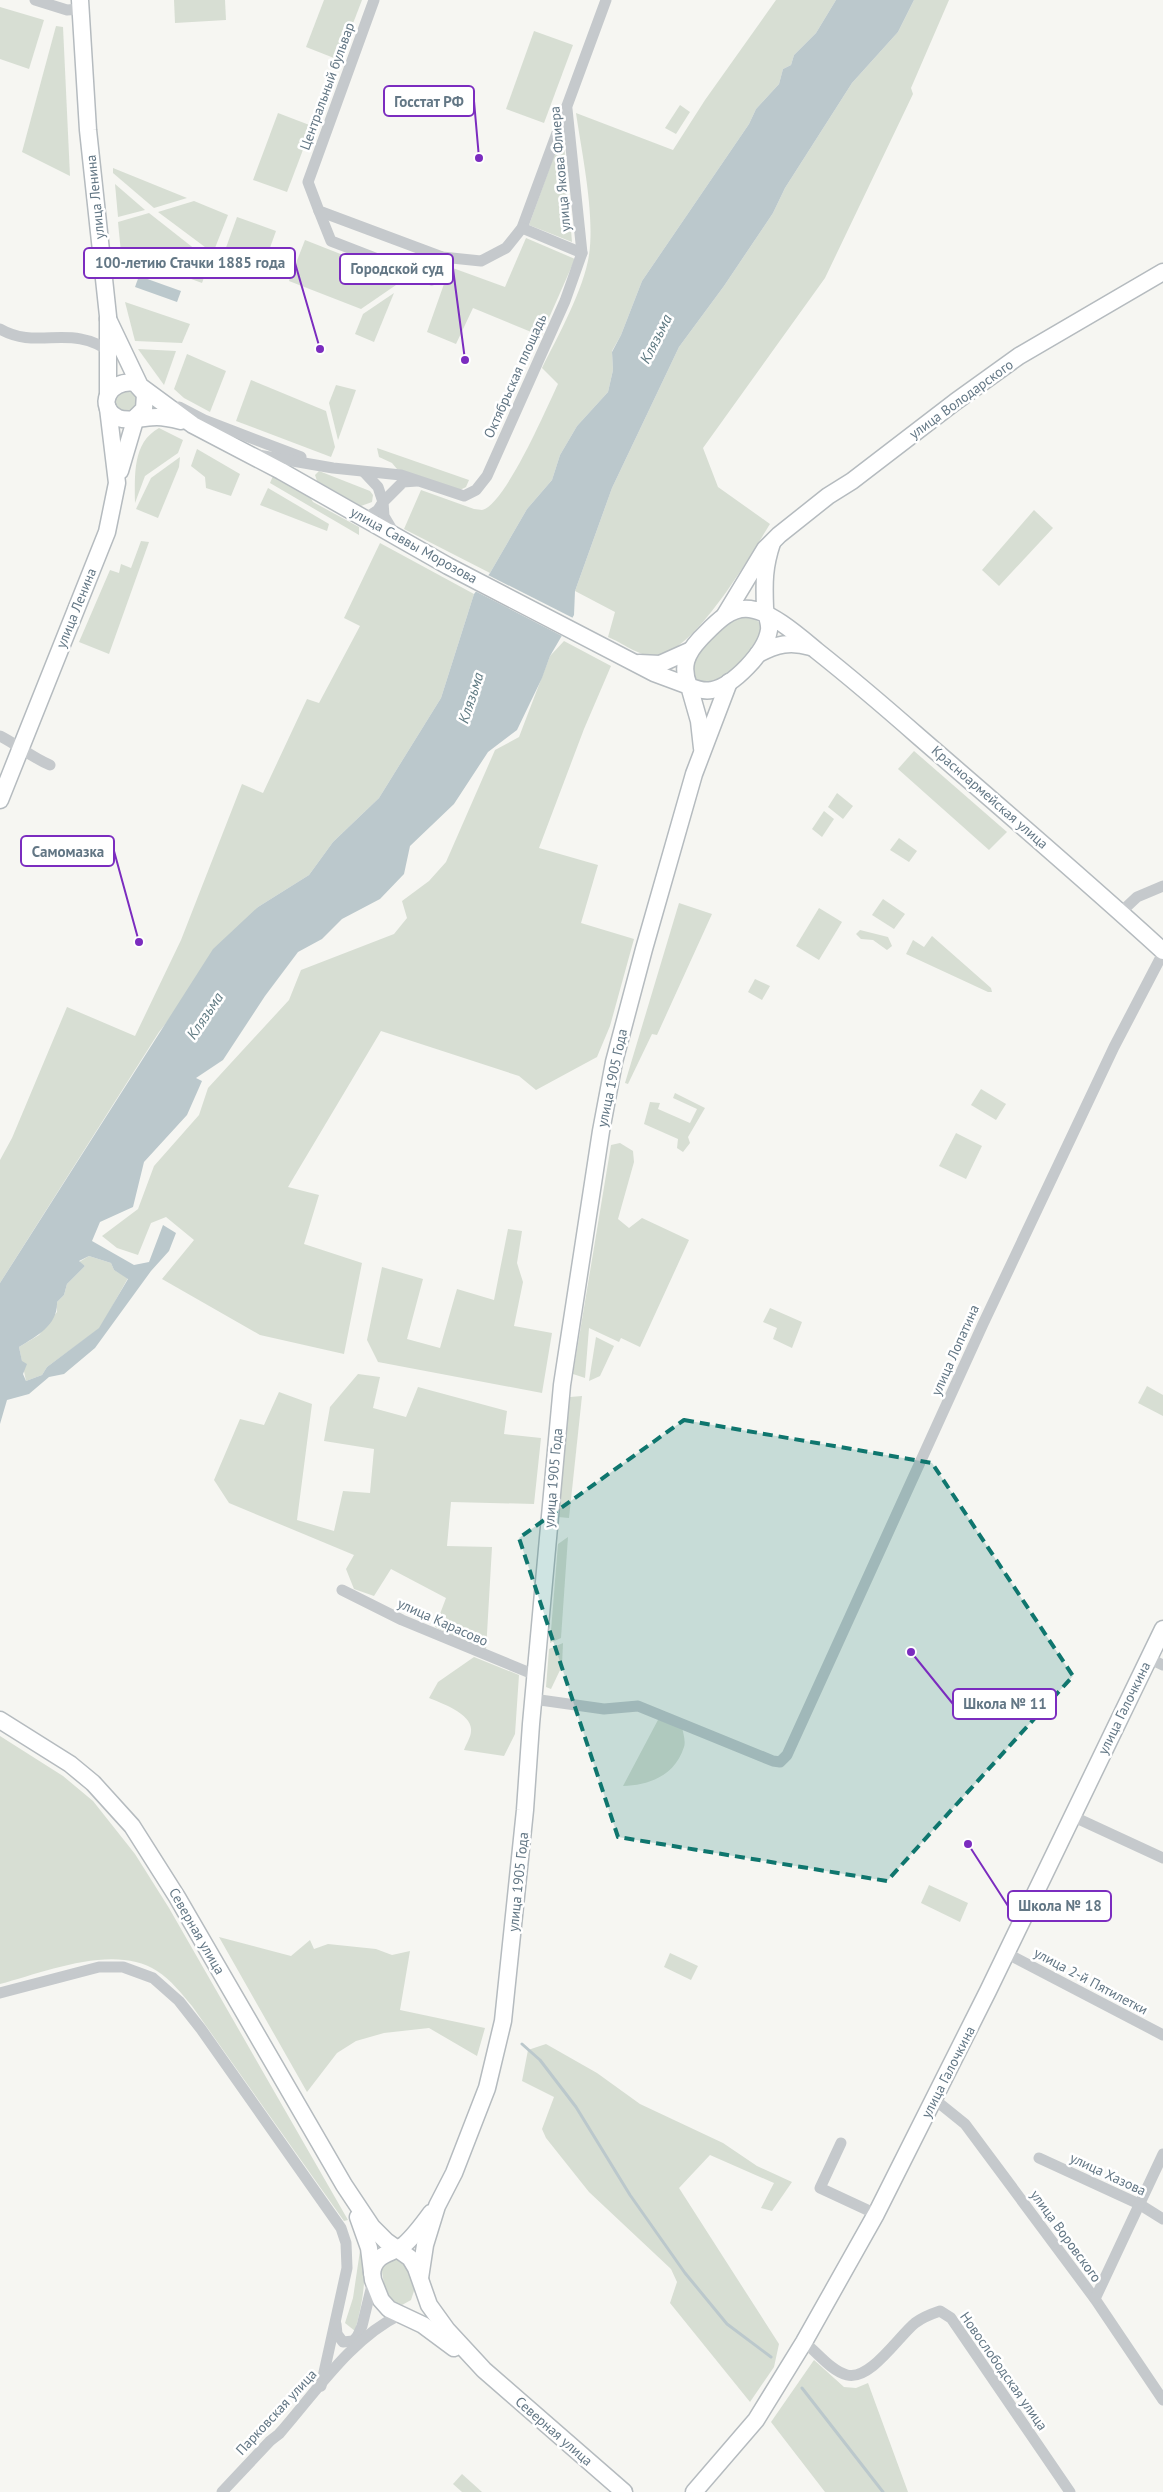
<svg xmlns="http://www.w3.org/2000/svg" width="1163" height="2492" font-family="'PT Sans',sans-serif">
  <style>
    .green { fill: #d7ded3 }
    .water { fill: #bbc8cc; fill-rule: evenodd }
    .pier { fill: #f6f6f2 }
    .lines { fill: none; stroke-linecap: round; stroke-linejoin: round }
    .stream { stroke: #bbc8cc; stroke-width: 3 }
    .secondary-casing { stroke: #b5bbbf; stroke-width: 19 }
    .street { stroke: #c5c9cc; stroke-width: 11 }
    .secondary { stroke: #fff; stroke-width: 16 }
    .marked { fill: #0f766e; fill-opacity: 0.2; stroke: #0f766e; stroke-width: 4; stroke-dasharray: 10 6; stroke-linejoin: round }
    .labels { text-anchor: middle; stroke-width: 5; stroke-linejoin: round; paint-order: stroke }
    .street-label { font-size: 14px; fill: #637785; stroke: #fff }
    .water-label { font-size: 15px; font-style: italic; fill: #5f7a82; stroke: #fff }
    .leader { fill: none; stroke: #7b2cbf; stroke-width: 2 }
    .callout-dot { fill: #7b2cbf; stroke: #fff; stroke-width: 2 }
    .callout { fill: #fff; stroke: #7b2cbf; stroke-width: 2 }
    .callout-label { font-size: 15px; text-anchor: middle; font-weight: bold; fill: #637785 }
  </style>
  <rect width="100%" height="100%" fill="#f6f6f2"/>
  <g class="green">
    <path d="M174,0H225L226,20L175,23Z"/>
    <path d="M324,0H362L339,60L306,47Z"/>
    <path d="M776,0H836L816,33L794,55L791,65L783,69L779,84L756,109L749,124L642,281L621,335L612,351L613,370L608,392L577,426L560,455L552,480L527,509L490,573L404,529L421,490L474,509C477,509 480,510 482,510C505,505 547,407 558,384L542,368C558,336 584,289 589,255C595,215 582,154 576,113L673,150L705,100Z"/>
    <path d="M914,0H949L911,88L913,94L825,278L703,448L718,487L770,524C750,556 696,650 657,656C641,658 623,643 608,637L615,612L575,591L612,488L679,347L724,286L773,213L785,188L852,83L898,32Z"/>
    <path d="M0,7L44,20L29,69L0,59Z"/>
    <path d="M56,26L63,27L70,176L22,152Z"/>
    <path d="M534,31L573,45L544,123L506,109Z"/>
    <path d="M680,105L690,112L676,134L665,128Z"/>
    <path d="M278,113L312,126L287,192L253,180Z"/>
    <path d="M563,131L572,242L529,225Z"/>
    <path d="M113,168L187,198L154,208L113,173Z"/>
    <path d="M115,184L145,210L118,217Z"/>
    <path d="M194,201L228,215L213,253L158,212Z"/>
    <path d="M149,213L210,261L202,283L121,253L118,222Z"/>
    <path d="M237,217L276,231L262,270L223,256Z"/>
    <path d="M526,238L575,259L541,336L473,308L456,344L427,332L450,267L505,287Z"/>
    <path d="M305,240L399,277L396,285L361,309L289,281Z"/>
    <path d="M394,293L374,342L355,334L363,314Z"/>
    <path d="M125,302L190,324L182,343L135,341Z"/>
    <path d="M138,349L176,351L164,385Z"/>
    <path d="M187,354L226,371L210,412L184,398L174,389Z"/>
    <path d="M251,380L326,411L335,447L331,457L236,421Z"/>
    <path d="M336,385L356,390L338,440L329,403Z"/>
    <path d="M134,389L140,401L131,412H122L115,406L114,397L116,392Z"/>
    <path d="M159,428L183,440L178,453L145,476L135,503C135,475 132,443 159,428Z"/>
    <path d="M377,448L469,480L466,487L460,490L397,469L392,463L379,457Z"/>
    <path d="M197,449L240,474L231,496L206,488L205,477L191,466Z"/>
    <path d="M180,457L179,467L158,518L136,509L151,478Z"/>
    <path d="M319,471L370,491L373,495L372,502L361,506L317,481L315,475Z"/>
    <path d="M273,476L309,495L313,502L359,527V535L270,483Z"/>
    <path d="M268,488L329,524L327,531L260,505Z"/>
    <path d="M1034,510L1053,528L999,586L982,570Z"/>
    <path d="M141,541L149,542L109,654L79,642L110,570L119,573L121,564L131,568Z"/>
    <path d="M380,543L474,594L441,698L379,798L333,842L309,875L258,907L159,1032L0,1283V1160L12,1138L67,1007L135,1036L181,940L242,784L263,793L307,699L319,703L360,626L344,618Z"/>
    <path d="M740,615L754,618C758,621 762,625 762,631C760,647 704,705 693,676C692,671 692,665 691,660L733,619Z"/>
    <path d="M564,641L611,666L584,729L539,848L598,865L581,923L634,939L610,1026L597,1057L536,1090L519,1076L381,1031L288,1187L319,1195L304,1244L362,1263L344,1354L260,1335L162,1279L194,1240L166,1217L151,1223L138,1255L117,1248L102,1236L138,1209L154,1166L199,1115L208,1088L289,1000L301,970L394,934L407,918L402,901L429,881L446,862L495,750L519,737L550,656Z"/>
    <path d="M914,751L1007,832L989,850L898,769Z"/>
    <path d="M837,793L853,806L843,819L828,807Z"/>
    <path d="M824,811L834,819L822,837L812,829Z"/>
    <path d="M899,838L917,851L909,862L890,850Z"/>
    <path d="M883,899L905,914L894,929L872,915Z"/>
    <path d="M679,903L712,914L657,1035L652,1034L628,1084L625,1083Z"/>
    <path d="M819,908L842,922L819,960L796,946Z"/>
    <path d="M860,930L888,937L892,946L887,950L873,940L861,939L856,934Z"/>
    <path d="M932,936L991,988L992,992H988L906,954L913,940L924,947Z"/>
    <path d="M755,979L770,986L762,1000L748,992Z"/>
    <path d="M981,1089L1006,1104L996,1120L971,1105Z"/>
    <path d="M675,1093L705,1108L688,1137L690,1143L683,1152L677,1148L678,1139L644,1124L650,1102L660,1103L658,1109L690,1123L697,1109L673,1098Z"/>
    <path d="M956,1133L982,1146L966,1179L939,1166Z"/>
    <path d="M620,1143L633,1151L634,1162L618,1219L629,1228L642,1218L689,1240L640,1347L621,1338L619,1342L589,1328L585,1378L573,1374L611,1145Z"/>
    <path d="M508,1229L522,1231L517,1263L523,1282L514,1326L552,1333L542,1393L378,1362L367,1340L382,1267L423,1279L407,1339L440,1348L457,1289L494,1300Z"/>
    <path d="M89,1256L111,1263L114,1270L128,1278L100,1328L47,1367L42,1375L26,1381L19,1347L39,1335L57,1312V1302L64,1295L67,1284L85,1266L79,1262Z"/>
    <path d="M770,1308L802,1322L792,1348L773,1339L777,1328L763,1322Z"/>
    <path d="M596,1337L614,1346L600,1376L589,1381Z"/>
    <path d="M358,1374L380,1377L373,1408L406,1417L418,1387L507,1411L504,1434L541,1438L534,1504L451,1502L447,1546L492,1547L486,1651L435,1627L446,1598L391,1569L374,1596L354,1589L346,1569L354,1555L229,1503L214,1480L240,1419L264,1425L279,1392L312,1404L297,1520L334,1531L343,1491L370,1493L374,1449L324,1441L330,1407Z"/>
    <path d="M1147,1386L1163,1395V1416L1138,1403Z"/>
    <path d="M582,1396L569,1518L558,1517L570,1397Z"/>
    <path d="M568,1537L561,1638L550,1643L558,1544Z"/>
    <path d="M563,1643L562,1666L551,1689L546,1687L549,1649Z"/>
    <path d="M474,1657L519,1675L515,1734L504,1756L464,1750C466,1744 471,1737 471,1731C473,1714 441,1703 429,1698L438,1682Z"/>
    <path d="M659,1718L682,1727C683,1733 686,1741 684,1747C675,1775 651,1785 623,1786Z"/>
    <path d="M0,1736L63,1776L93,1801L135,1854L169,1908L348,2220L344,2221L192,2006C182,1994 171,1980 157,1971C115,1943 45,1972 0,1984Z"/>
    <path d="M929,1885L968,1903L960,1922L921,1903Z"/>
    <path d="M219,1937L291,1956L310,1940L314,1949L328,1944L376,1949L392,1955L410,1951L400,2010L485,2028L477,2056L429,2028L384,2033L356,2041L337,2053L307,2092Z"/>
    <path d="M670,1953L698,1966L691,1980L664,1967Z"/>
    <path d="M546,2044L597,2073L640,2104L723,2143L757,2166L792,2182L772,2211L761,2208L774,2183L710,2155L679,2188L779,2344L774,2367L750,2402L670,2303L677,2282L671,2269L589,2192L546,2138L542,2129L554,2097L522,2081L528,2050Z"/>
    <path d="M361,2244C368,2275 363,2301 355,2331L345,2323L353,2298Z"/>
    <path d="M394,2256L405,2262L415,2288L411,2300L402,2305L391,2301L385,2290L381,2266Z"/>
    <path d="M814,2360L844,2387L856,2388L868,2383L908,2492H825L771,2422Z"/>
    <path d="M462,2474L482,2492H462L453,2484Z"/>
  </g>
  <g class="water">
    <path d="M836,0H914L898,32L852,83L785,188L773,213L724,286L679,347L612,488L575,591L574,615L550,656L542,678L517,730L488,752L454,804L410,846L404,874L380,899L342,919L322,939L298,952L265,996L223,1060L196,1078L202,1081L187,1115L144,1162L133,1207L100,1222L92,1241L134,1265L149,1262L163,1225L176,1233L169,1251L151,1271L95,1348L64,1374L49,1377L29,1394L7,1400L0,1424V1283L213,949L258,907L309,875L333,842L379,798L441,698L474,594L490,573L527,509L552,480L560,455L577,426L608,392L613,370L612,352L621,335L642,281L749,124L756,109L779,84L783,69L791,65L794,55L816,33ZM89,1256L111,1263L114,1270L128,1279L99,1328L47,1367L42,1375L26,1381L23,1374L27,1364L22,1361L19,1347C37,1336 58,1325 57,1302L64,1295L67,1284L85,1266L79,1261Z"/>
    <path d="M139,276L181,291L177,302L135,287Z"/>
  </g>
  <path class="pier" d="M486,574L575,619L564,637L473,590Z"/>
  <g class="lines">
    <g class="stream">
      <path d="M522,2044L540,2060L576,2107L630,2195L685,2273L727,2324L771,2357"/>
      <path d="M802,2388L883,2492"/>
    </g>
    <g class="secondary-casing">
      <g id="secondary">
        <path d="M80,0L88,130L108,316V395"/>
        <path d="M108,319L140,386L193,425L281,471L448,566L654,673L689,686L699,721L702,748"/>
        <path d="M136,417L144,409L145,394L135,383C108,379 96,407 118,418C129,422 146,417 157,417C165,417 173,419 181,421"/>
        <path d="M120,471L136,417"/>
        <path d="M772,543C764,567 764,582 765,608C766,615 770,623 769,630C766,652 733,686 712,690C704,692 696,689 689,686C681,667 686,654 700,639C713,626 729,606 750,609C772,612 800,637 817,651C851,678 885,707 918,736C1000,807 1083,878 1163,951"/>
        <path d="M725,615L765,549L779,535L828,496L852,481L955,402L1019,356L1163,272"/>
        <path d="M758,654C777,644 790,641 811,647"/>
        <path d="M639,663L660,664L689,651"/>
        <path d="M0,800L107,532L117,483L108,408"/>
        <path d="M0,1720L70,1764L93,1783L132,1826L177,1897L344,2185L372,2227L386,2241L410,2258L416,2268L429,2305L447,2330L484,2370L624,2492"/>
        <path d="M358,2217L369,2248L373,2280L381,2300L389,2309L423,2325L454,2348"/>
        <path d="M372,2273C375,2252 392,2255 405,2244C415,2235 423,2224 431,2213"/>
        <path d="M420,2278L425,2245L437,2206L454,2173L487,2088L503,2021L525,1810L531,1724L562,1385L601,1131L614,1062L644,949L694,774L729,682"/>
        <path d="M694,2492L756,2420L804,2342L876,2214L988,1991L1163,1629"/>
      </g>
    </g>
    <g class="street">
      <path d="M35,0L67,10L80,9"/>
      <path d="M374,0L308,182L319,211L442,257L481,261L506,248L522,228L606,0"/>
      <path d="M319,211L331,241L432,280L442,257"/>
      <path d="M522,228L582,253"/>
      <path d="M0,329C38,351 71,322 112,353"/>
      <path d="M179,407L204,420L301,457"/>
      <path d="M258,455L333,468L401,475L464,496L476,490L487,476L565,301L582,253L567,109"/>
      <path d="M364,472L378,487L383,502L378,510L366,518"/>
      <path d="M394,533L384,516L383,502L403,482L417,481"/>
      <path d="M0,736C18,745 31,757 50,765"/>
      <path d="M1121,912L1137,897L1163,886"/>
      <path d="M342,1590L402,1620L535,1675"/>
      <path d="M1148,1658L1163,1665"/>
      <path d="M533,1699L604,1709L638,1706L773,1761L780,1762L787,1755L983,1324L1114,1047L1163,953"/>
      <path d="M1072,1816L1163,1858"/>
      <path d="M1006,1953L1163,2035"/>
      <path d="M0,1993L99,1967H123L153,1978L179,2001L201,2029L341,2228L346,2243L347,2268L321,2386"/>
      <path d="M934,2099L965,2124L1095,2299L1163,2400"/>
      <path d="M841,2143L820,2188L876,2214"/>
      <path d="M1039,2158L1139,2204L1163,2219"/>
      <path d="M1095,2299L1163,2154"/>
      <path d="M336,2324L337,2334L343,2342L353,2341L358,2336"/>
      <path d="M804,2342C817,2352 831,2371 847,2375C870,2381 898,2337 915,2323C923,2317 931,2314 940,2311L951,2318L1070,2492"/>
      <path d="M354,2344L362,2326L373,2281"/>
      <path d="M222,2492L270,2441L279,2434C316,2392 350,2339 401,2314"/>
    </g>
    <use href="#secondary" class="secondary"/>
  </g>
  <path class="marked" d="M684,1420L932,1463L1073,1676L887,1881L618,1837L519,1538Z"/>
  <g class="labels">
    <g class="street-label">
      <text transform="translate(327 86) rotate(-70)" y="5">Центральный бульвар</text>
      <text transform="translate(560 169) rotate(-95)" y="5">улица Якова Флиера</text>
      <text transform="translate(95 197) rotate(-96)" y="5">улица Ленина</text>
      <text transform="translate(515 376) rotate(-66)" y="5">Октябрьская площадь</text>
      <text transform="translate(961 399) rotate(-36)" y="5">улица Володарского</text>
      <text transform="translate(414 545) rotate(29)" y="5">улица Саввы Морозова</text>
      <text transform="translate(76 608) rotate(-68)" y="5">улица Ленина</text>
      <text transform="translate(990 797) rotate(41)" y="5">Красноармейская улица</text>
      <text transform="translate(612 1078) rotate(-78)" y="5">улица 1905 Года</text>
      <text transform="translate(955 1350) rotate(-66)" y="5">улица Лопатина</text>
      <text transform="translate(553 1478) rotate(-85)" y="5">улица 1905 Года</text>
      <text transform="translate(443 1622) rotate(24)" y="5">улица Карасово</text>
      <text transform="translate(1124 1708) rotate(-64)" y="5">улица Галочкина</text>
      <text transform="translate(518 1882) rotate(-84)" y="5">улица 1905 Года</text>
      <text transform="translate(197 1931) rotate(60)" y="5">Северная улица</text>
      <text transform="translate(1091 1981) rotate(28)" y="5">улица 2-й Пятилетки</text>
      <text transform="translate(948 2072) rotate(-63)" y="5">улица Галочкина</text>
      <text transform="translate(1108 2174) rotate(25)" y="5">улица Хазова</text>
      <text transform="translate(1066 2236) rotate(54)" y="5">улица Воровского</text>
      <text transform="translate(1004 2371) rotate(55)" y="5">Новослободская улица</text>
      <text transform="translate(276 2412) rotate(-47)" y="5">Парковская улица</text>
      <text transform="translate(554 2431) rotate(41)" y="5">Северная улица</text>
    </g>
    <g class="water-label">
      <text transform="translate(656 339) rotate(-63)" y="5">Клязьма</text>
      <text transform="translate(471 698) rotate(-72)" y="5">Клязьма</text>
      <text transform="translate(205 1016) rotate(-56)" y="5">Клязьма</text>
    </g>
  </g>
  <path class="leader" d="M479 158L474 101M320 349L295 263M465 360L453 269M139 942L114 851M911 1652L953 1704M968 1844L1008 1906"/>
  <g class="callout-dot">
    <circle cx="479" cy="158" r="5"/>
    <circle cx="320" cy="349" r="5"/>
    <circle cx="465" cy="360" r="5"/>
    <circle cx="139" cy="942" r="5"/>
    <circle cx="911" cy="1652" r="5"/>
    <circle cx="968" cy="1844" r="5"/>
  </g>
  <g class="callout">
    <rect x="384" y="86" width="90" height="30" rx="5"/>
    <rect x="84" y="248" width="211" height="30" rx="5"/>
    <rect x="340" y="254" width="113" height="30" rx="5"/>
    <rect x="21" y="836" width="93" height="30" rx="5"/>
    <rect x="953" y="1689" width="103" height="30" rx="5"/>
    <rect x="1008" y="1891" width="103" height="30" rx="5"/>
  </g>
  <g class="callout-label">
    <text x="429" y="107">Госстат РФ</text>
    <text x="190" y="268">100-летию Стачки 1885 года</text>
    <text x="397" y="274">Городской суд</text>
    <text x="68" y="857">Самомазка</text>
    <text x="1005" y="1709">Школа № 11</text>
    <text x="1060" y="1911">Школа № 18</text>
  </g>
</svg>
